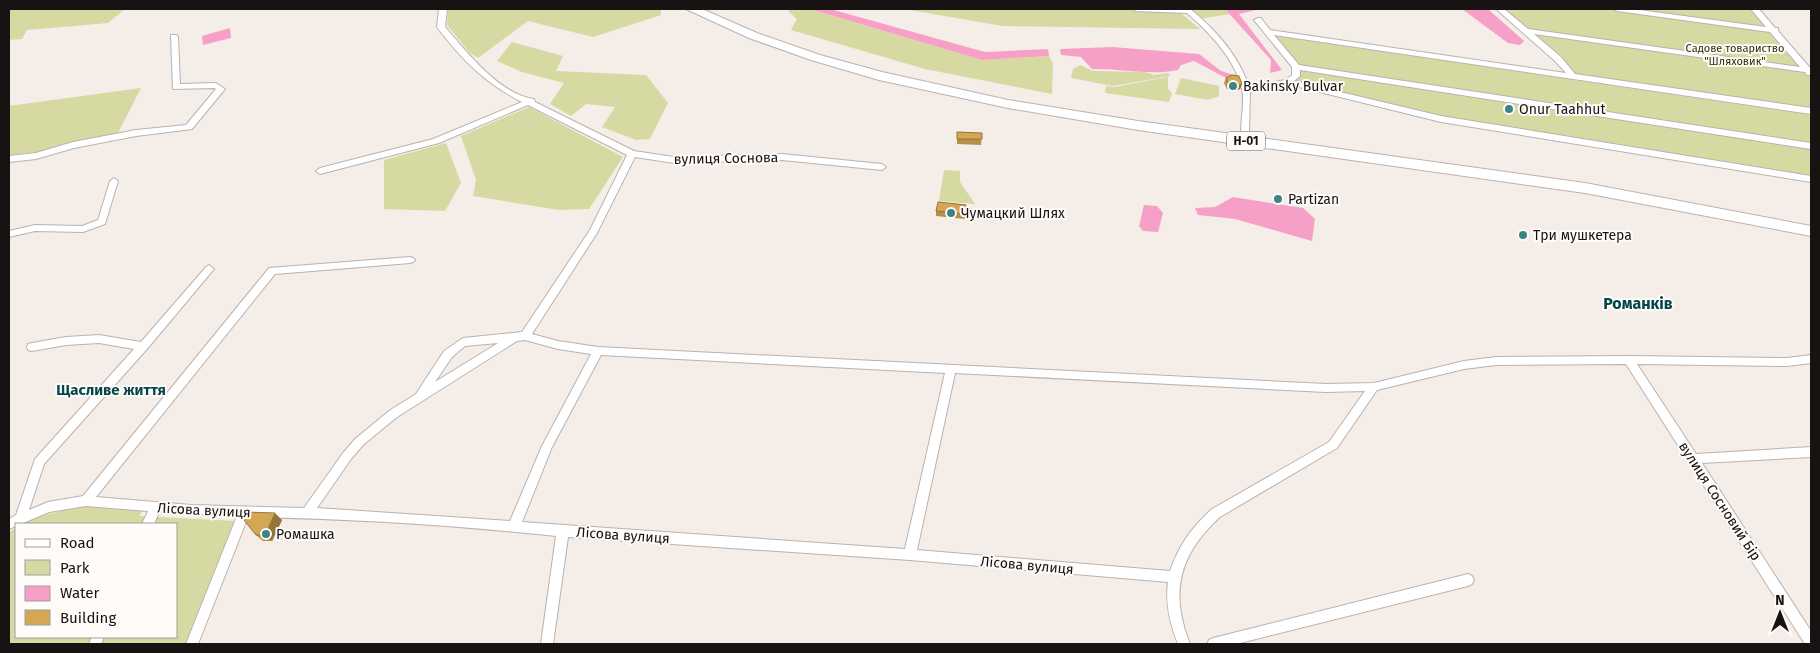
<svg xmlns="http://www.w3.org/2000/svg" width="1820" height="653" font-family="'Fira Sans',sans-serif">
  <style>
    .green { fill: #d6d9a2 }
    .water { fill: #f7a0c7 }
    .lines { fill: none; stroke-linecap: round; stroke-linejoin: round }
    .minor-casing { stroke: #bab2ae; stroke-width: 2 }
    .primary-casing { stroke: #bab2ae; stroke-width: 2 }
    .minor { fill: #fff; fill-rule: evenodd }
    .primary { fill: #fff; fill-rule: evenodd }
    .wall { fill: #b69049 }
    .shaded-wall { fill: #94753c }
    .building { fill: #d4a755; stroke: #94753c }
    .poi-dot { fill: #3b8486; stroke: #fefbf9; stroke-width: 2 }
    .labels { text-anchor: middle; stroke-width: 4; stroke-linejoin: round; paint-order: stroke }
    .far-park-label { font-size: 11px; fill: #2f2f08; stroke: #fefbf9 }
    .shield { fill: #fefbf9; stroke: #5c5957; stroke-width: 1 }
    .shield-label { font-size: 12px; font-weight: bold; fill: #161312 }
    .poi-label { font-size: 14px; fill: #161312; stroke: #fefbf9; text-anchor: start }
    .street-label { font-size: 14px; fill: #161312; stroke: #fefbf9 }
    .neighbourhood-label { font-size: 15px; font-weight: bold; fill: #034749; stroke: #fefbf9 }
    .quarter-label { font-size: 16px; font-weight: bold; fill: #034749; stroke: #fefbf9 }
  </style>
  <rect width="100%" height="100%" fill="#f4ede8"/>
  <g class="green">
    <path d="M9,9H125L108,23L27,30L22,39L9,40Z"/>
    <path d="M448,9H661V15L593,37L528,21L478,58L469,52L447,25Z"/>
    <path d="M792,9H810L982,60L1049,56L1053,63L1052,94L925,69L791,30L797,19L788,11Z"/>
    <path d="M904,9H1176L1200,29L1003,26Z"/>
    <path d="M1186,9H1225L1230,14L1199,19Z"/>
    <path d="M1500,9H1755L1775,30L1811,75V111L1572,75L1558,59Z"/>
    <path d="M1270,35L1811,115V179L1441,119L1294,84L1296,67Z"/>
    <path d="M512,42L563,56L556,71L646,75L668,103L650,139L636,140L602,127L615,107L586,104L571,116L550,104L564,83L522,72L497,61Z"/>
    <path d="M1080,65L1093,71L1145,72L1154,75L1168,73L1170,76L1113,86L1071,78L1073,69Z"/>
    <path d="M1168,77V89L1172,93L1169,102L1105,93L1106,86L1114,87Z"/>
    <path d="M1181,78L1219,86V96L1208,100L1175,94Z"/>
    <path d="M141,88L118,133L38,152L9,155V106Z"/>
    <path d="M529,107L623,157L589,209L559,210L473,196L476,180L461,136Z"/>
    <path d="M446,143L461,183L445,211L384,209V160Z"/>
    <path d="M944,170L960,171V182L975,204L939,201Z"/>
    <path d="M81,506L143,510L139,516L236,521L188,644H9V532L16,528V637H176V524H23L36,517Z"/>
  </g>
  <g class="water">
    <path d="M810,9H830L985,52L1048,49L1049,56L982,60Z"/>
    <path d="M1225,9H1260L1239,14L1282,70L1270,73L1271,60Z"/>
    <path d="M1462,9H1488L1524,41L1520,45L1508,43Z"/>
    <path d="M230,28L231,38L203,45L202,36Z"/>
    <path d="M1112,47L1199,54L1221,71L1237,76L1228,79L1194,61L1181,65L1178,70C1150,76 1121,68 1092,69L1081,57L1061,55L1060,49Z"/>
    <path d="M1233,197L1303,208L1315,219L1312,241L1235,219L1198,215L1195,208L1215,207Z"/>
    <path d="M1144,205L1157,206L1163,213L1158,232L1143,231L1139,226Z"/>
  </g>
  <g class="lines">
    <g class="minor-casing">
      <g id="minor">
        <path d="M439,9H447L445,27C466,51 500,95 534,99L535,102L634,151L674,157L782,154L882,164L886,167L882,170L782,160L674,163L635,157L597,233L532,334L558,341L598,347L1326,384L1374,383L1464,361L1496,357L1629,356L1787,358L1811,355V363L1787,366L1637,364L1696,454L1811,447V457L1702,463L1811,631V644H1805L1626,364L1496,365L1464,369L1377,390L1337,448L1220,517C1187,547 1171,581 1184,626C1185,632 1188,638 1190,644H1178C1170,624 1165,604 1168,582L910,560L568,537L553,644H541L556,536C454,525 351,519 248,517L198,644H186L237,516L159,512L154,524H142L148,511L86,506L49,512L21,524H16V526L9,529V519L16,515L35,459L134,349L99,343L66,345L32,351L28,350L27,347L28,344L32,343L66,337L99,335L141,342L206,267L209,265L214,269L147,349L44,464L29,510L48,502L83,496L269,268L410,257L413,258L415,260L413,262L410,263L275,274L96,497L191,505L304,508L343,453L355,439L389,411L416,394L444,351L463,338L522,332L590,230L627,155L528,105L439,143L320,174L316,171L320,168L433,139L522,102C485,83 462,60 437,27ZM525,340L558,349L591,354L542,446L510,521L317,508L351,459L363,445L397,417L517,341ZM498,343L435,382L452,357L465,346ZM601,355L945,373L905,549L522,522L552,447ZM955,373L1326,392L1365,391L1329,442L1212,509C1192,527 1179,545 1170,571L917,550Z"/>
        <path d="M1132,9H1190C1215,29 1239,56 1249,87L1285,80L1292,75V67L1254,20L1258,18H1261L1270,30L1566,73L1555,61L1496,9H1504L1528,29L1800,67L1770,32L1617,11L1613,9H1632L1766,27L1751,9H1759L1775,28H1778V31L1811,69V75H1807L1805,72L1534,34L1561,57L1575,74L1811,108V114L1274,35L1299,65L1811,143V149L1300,70V76L1294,81L1441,116L1811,176V182L1441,122L1287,84L1250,92L1249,132L1245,135L1241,132C1241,118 1245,102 1242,89C1235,59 1209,32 1187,13L1136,11Z"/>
        <path d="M171,35H177L178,37L180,84L216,83L225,89L192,129L136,136L74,148L36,159L9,162V156L36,153L73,142L136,130L186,125L216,89L214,88L173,89Z"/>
        <path d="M114,178L118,181L105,224L83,232L35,231L9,237V231L35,225L82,226L98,220L110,181Z"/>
        <path d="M1468,574L1472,576L1474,580L1472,584L1468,586L1236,644H1207L1209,640L1213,638Z"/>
        <path d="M92,637H104L101,644H89Z"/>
      </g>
    </g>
    <g class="primary-casing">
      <path id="primary" d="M686,9H702L757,33L820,55L882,72L1008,100L1138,121L1585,183L1811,226V236L1585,193L1138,130L1008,108L879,80L811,60L749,38Z"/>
    </g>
    <use href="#minor" class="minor"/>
    <use href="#primary" class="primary"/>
  </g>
  <g class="wall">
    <path d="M1226,78L1242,84L1240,89L1235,91L1227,89L1224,83Z"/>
    <path d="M957,132L982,133L981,145L957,144Z"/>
    <path d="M966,205L965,219L936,216V211Z"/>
    <path d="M282,520L272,541H263L256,535Z"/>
  </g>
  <g class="shaded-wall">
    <path d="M1242,84L1240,89L1235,91L1237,86Z"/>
    <path d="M275,513L282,520L272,541L265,535Z"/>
  </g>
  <g class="building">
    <path d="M1232,75L1239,76L1242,84L1237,86L1229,84L1226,78Z"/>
    <path d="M957,132L982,133V139H957Z"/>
    <path d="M938,202L966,205L965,214L936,211Z"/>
    <path d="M246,512L275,513L265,535H256L243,519Z"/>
  </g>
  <g class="poi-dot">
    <circle cx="1233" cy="86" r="5"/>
    <circle cx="1509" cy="109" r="5"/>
    <circle cx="1278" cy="199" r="5"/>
    <circle cx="951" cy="213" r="5"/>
    <circle cx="1523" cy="235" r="5"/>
    <circle cx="266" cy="534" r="5"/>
  </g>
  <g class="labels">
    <g class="far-park-label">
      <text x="1735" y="52">Садове товариство<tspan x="1735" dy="13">"Шляховик"</tspan></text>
    </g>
    <rect class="shield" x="1227" y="131.5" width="38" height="19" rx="4"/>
    <g class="shield-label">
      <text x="1246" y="145">Н-01</text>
    </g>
    <g class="poi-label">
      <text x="1243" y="91">Bakinsky Bulvar</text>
      <text x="1519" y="114">Onur Taahhut</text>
      <text x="1288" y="204">Partizan</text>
      <text x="961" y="218">Чумацкий Шлях</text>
      <text x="1533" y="240">Три мушкетера</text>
      <text x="276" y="539">Ромашка</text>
    </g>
    <g class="street-label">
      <text transform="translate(726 158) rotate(-1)" y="5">вулиця Соснова</text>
      <text transform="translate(1720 501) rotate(57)" y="5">вулиця Сосновий Бір</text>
      <text transform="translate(204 510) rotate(3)" y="5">Лісова вулиця</text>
      <text transform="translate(623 535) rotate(4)" y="5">Лісова вулиця</text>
      <text transform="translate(1027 565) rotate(5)" y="5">Лісова вулиця</text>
    </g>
    <g class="neighbourhood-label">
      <text x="111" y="395">Щасливе життя</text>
    </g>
    <g class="quarter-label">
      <text x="1638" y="309">Романків</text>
    </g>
  </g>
  <rect width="1820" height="653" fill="none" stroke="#161312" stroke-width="20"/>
  <rect x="15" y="523" width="162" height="115" fill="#fefbf9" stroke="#a19e9d"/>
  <rect x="25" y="539" width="25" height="8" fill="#ffffff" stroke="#a19e9d"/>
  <text x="60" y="548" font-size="15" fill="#161312">Road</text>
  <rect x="25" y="560" width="25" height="15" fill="#d6d9a2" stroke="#a19e9d"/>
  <text x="60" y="573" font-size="15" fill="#161312">Park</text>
  <rect x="25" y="586" width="25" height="15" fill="#f7a0c7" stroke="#a19e9d"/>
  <text x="60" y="598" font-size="15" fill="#161312">Water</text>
  <rect x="25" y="610" width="25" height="15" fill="#d4a755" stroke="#a19e9d"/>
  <text x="60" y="623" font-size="15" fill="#161312">Building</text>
  <g transform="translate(1780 613)" stroke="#fefbf9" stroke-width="4" paint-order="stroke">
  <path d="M0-4L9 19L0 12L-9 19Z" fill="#161312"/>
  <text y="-8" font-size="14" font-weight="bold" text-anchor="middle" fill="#161312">N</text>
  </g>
</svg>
